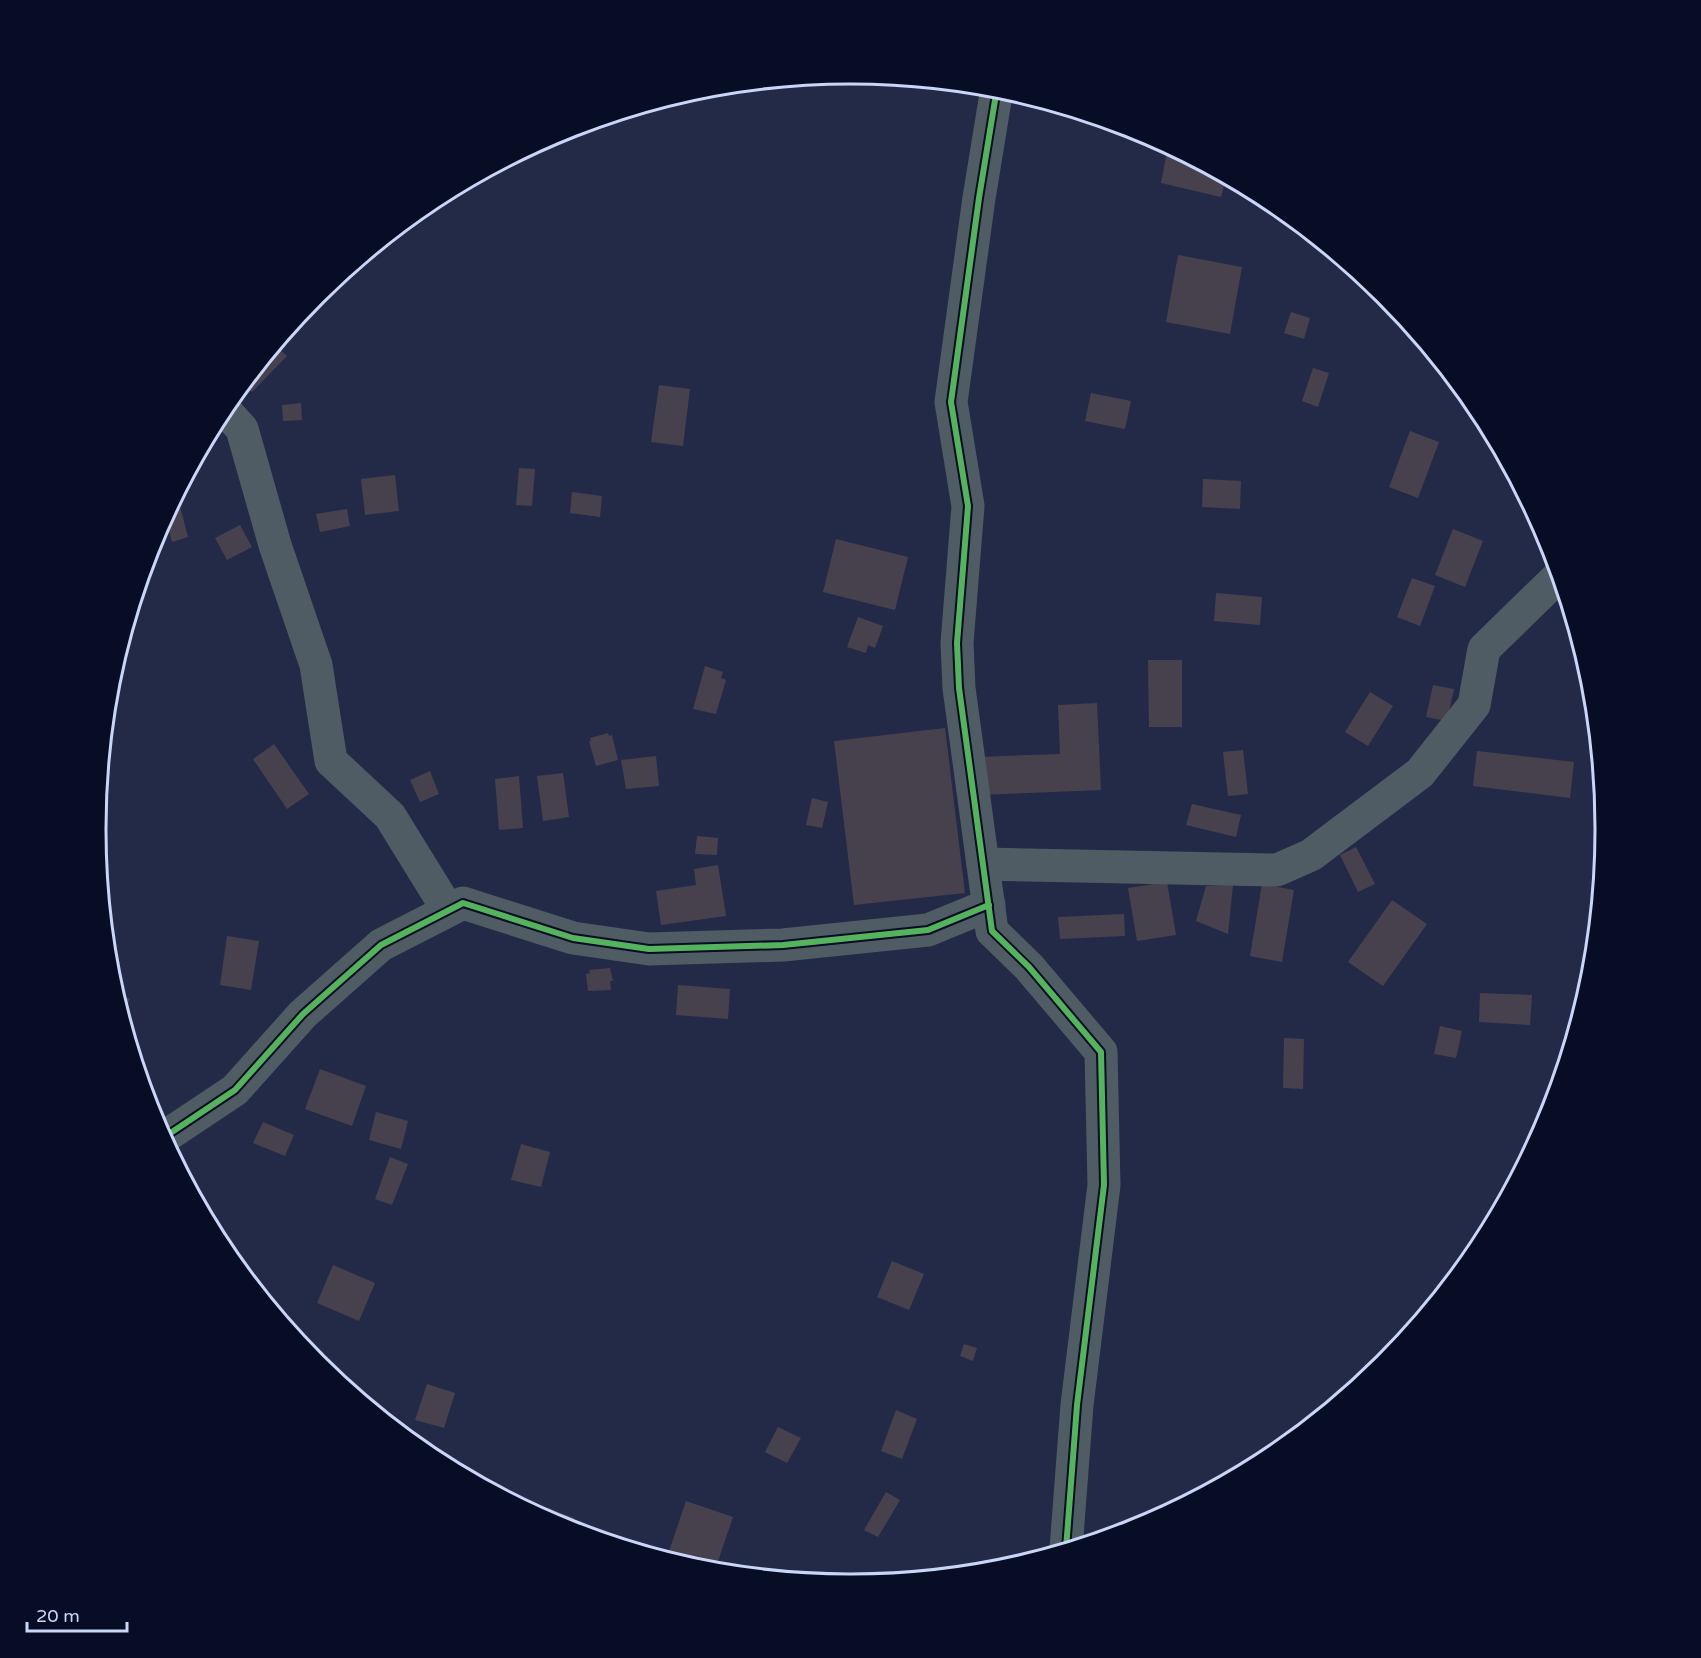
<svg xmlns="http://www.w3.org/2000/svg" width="1701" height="1658" font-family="'Varela Round',sans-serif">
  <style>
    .building { fill: #47414e }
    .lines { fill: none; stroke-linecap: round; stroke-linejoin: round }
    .street { stroke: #505c64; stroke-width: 33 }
    .cycleway-casing { stroke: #070d25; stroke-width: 10 }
    .cycleway { stroke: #56b35d; stroke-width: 6 }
    .rim { fill: none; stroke: #c9d6f8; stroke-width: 3 }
  </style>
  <rect width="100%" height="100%" fill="#232a47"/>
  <g class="building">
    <path d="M1167,152L1188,157L1226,177L1221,197L1161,183Z"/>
    <path d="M1178,255L1242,267L1230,334L1166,322Z"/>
    <path d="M1291,312L1310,318L1304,339L1284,333Z"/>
    <path d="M275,345L287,356L252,392L243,384Z"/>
    <path d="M1313,368L1329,373L1318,407L1302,401Z"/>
    <path d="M659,385L690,389L683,446L651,442Z"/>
    <path d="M1091,393L1131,401L1125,429L1085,421Z"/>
    <path d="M301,403L302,420L283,421L282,405Z"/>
    <path d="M1410,431L1439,442L1418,498L1389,487Z"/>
    <path d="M519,468L535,469L532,506L516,505Z"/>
    <path d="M395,475L399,511L365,515L361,479Z"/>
    <path d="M1203,479L1241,481L1240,509L1202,507Z"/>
    <path d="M572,492L602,496L600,517L570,513Z"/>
    <path d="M177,495L188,537L172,542L165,516Z"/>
    <path d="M347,509L350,526L320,532L316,514Z"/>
    <path d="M240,525L252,547L227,560L215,538Z"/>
    <path d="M1453,529L1483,541L1465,587L1435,575Z"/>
    <path d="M836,539L908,557L895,610L823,592Z"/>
    <path d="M1412,578L1435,586L1420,626L1397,617Z"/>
    <path d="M1216,593L1262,597L1260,625L1214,621Z"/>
    <path d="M858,617L883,626L875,648L868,645L866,653L847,647Z"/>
    <path d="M1148,660H1182V727H1149Z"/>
    <path d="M705,666L723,672L721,678L726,680L716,714L693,709Z"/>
    <path d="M1433,685L1454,689L1447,721L1426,717Z"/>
    <path d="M1370,692L1393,706L1368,746L1345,732Z"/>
    <path d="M1097,703L1101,790L979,795L977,757L1060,754L1058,705Z"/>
    <path d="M945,728L965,893L854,905L834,741Z"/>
    <path d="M608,733L609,736L612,735L618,760L596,766L589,741H591L590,738Z"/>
    <path d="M274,744L309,794L287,809L253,759Z"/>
    <path d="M1243,750L1248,794L1228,796L1223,752Z"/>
    <path d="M1477,751L1574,762L1570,798L1473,786Z"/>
    <path d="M656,756L659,786L626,789L621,760Z"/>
    <path d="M430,771L439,794L420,802L410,780Z"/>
    <path d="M563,773L569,817L543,821L537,776Z"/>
    <path d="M519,776L523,828L499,830L495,779Z"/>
    <path d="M812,798L828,802L822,828L806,825Z"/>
    <path d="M1192,804L1241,815L1236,837L1186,825Z"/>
    <path d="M697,836L718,838L717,855L695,854Z"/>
    <path d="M1356,847L1375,884L1358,892L1340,855Z"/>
    <path d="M718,865L726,916L661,925L656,891L696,885L694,869Z"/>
    <path d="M1167,882L1176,935L1137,941L1128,888Z"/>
    <path d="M1262,884L1294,890L1282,962L1250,956Z"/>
    <path d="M1233,885L1228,934L1196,921L1206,886Z"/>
    <path d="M1392,900L1427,924L1383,986L1348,962Z"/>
    <path d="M1124,914L1125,936L1060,939L1058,917Z"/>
    <path d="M227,936L259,941L251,990L220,985Z"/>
    <path d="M610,968L613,981H610L611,990L588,991L586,974L590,973L589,970Z"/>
    <path d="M678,985L730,989L728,1019L676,1015Z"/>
    <path d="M114,991L130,999L121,1016Z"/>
    <path d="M1480,993L1532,995L1530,1025L1479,1022Z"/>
    <path d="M1440,1026L1462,1031L1456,1058L1434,1054Z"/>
    <path d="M1284,1038L1304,1039L1303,1089L1283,1088Z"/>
    <path d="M320,1069L366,1086L352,1126L305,1109Z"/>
    <path d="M376,1112L408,1121L401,1149L369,1140Z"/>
    <path d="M263,1122L294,1135L285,1156L253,1143Z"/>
    <path d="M521,1144L550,1152L541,1187L511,1180Z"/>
    <path d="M390,1157L408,1164L392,1205L375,1199Z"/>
    <path d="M198,1203L214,1217L209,1224Z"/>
    <path d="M892,1261L924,1274L909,1310L877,1297Z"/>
    <path d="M333,1265L375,1283L359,1321L317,1303Z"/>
    <path d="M964,1344L977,1348L973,1361L960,1356Z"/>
    <path d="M427,1384L455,1393L444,1428L415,1420Z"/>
    <path d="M896,1410L917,1419L902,1459L881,1451Z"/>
    <path d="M778,1427L801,1438L787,1463L765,1452Z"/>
    <path d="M886,1492L900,1500L878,1537L864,1530Z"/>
    <path d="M686,1501L733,1517L715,1570L668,1554Z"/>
    <path d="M548,1508L574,1518L570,1530L544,1518Z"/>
  </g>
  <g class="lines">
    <g class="street">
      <path d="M997,88L979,198L951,402L968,506L957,643L959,688L992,931L1029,967L1101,1052L1104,1185L1077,1405L1066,1549"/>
      <path d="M223,408L242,429L275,545L316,665L331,761L390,816L448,910"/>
      <path d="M983,864L1277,870L1311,855L1420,773L1474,705L1484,649L1559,576"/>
      <path d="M163,1138L235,1090L303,1014L381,945L463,903L573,938L649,949L783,945L928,930L989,905"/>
    </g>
    <g class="cycleway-casing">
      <g id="cycleway">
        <path d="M997,88L979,198L951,402L968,506L957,643L959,688L992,931L1029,967L1101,1052L1104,1185L1077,1405L1066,1549"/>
        <path d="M163,1138L235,1090L303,1014L381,945L463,903L573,938L649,949L783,945L928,930L989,905"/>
      </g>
    </g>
    <use href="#cycleway" class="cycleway"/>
  </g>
  <path d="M0 0H1701V1658H0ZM850 84H851A744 744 0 0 1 1595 828V830A744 744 0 0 1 851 1574H850A744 744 0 0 1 106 830V828A744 744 0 0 1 850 84Z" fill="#070d25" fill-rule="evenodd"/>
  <path class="rim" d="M850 84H851A744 744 0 0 1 1595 828V830A744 744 0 0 1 851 1574H850A744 744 0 0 1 106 830V828A744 744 0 0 1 850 84Z"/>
  <path d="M27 1622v9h100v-9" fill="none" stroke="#c9d6f8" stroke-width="3"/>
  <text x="36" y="1622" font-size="18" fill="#c9d6f8" stroke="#070d25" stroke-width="4.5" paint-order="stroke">20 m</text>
</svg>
